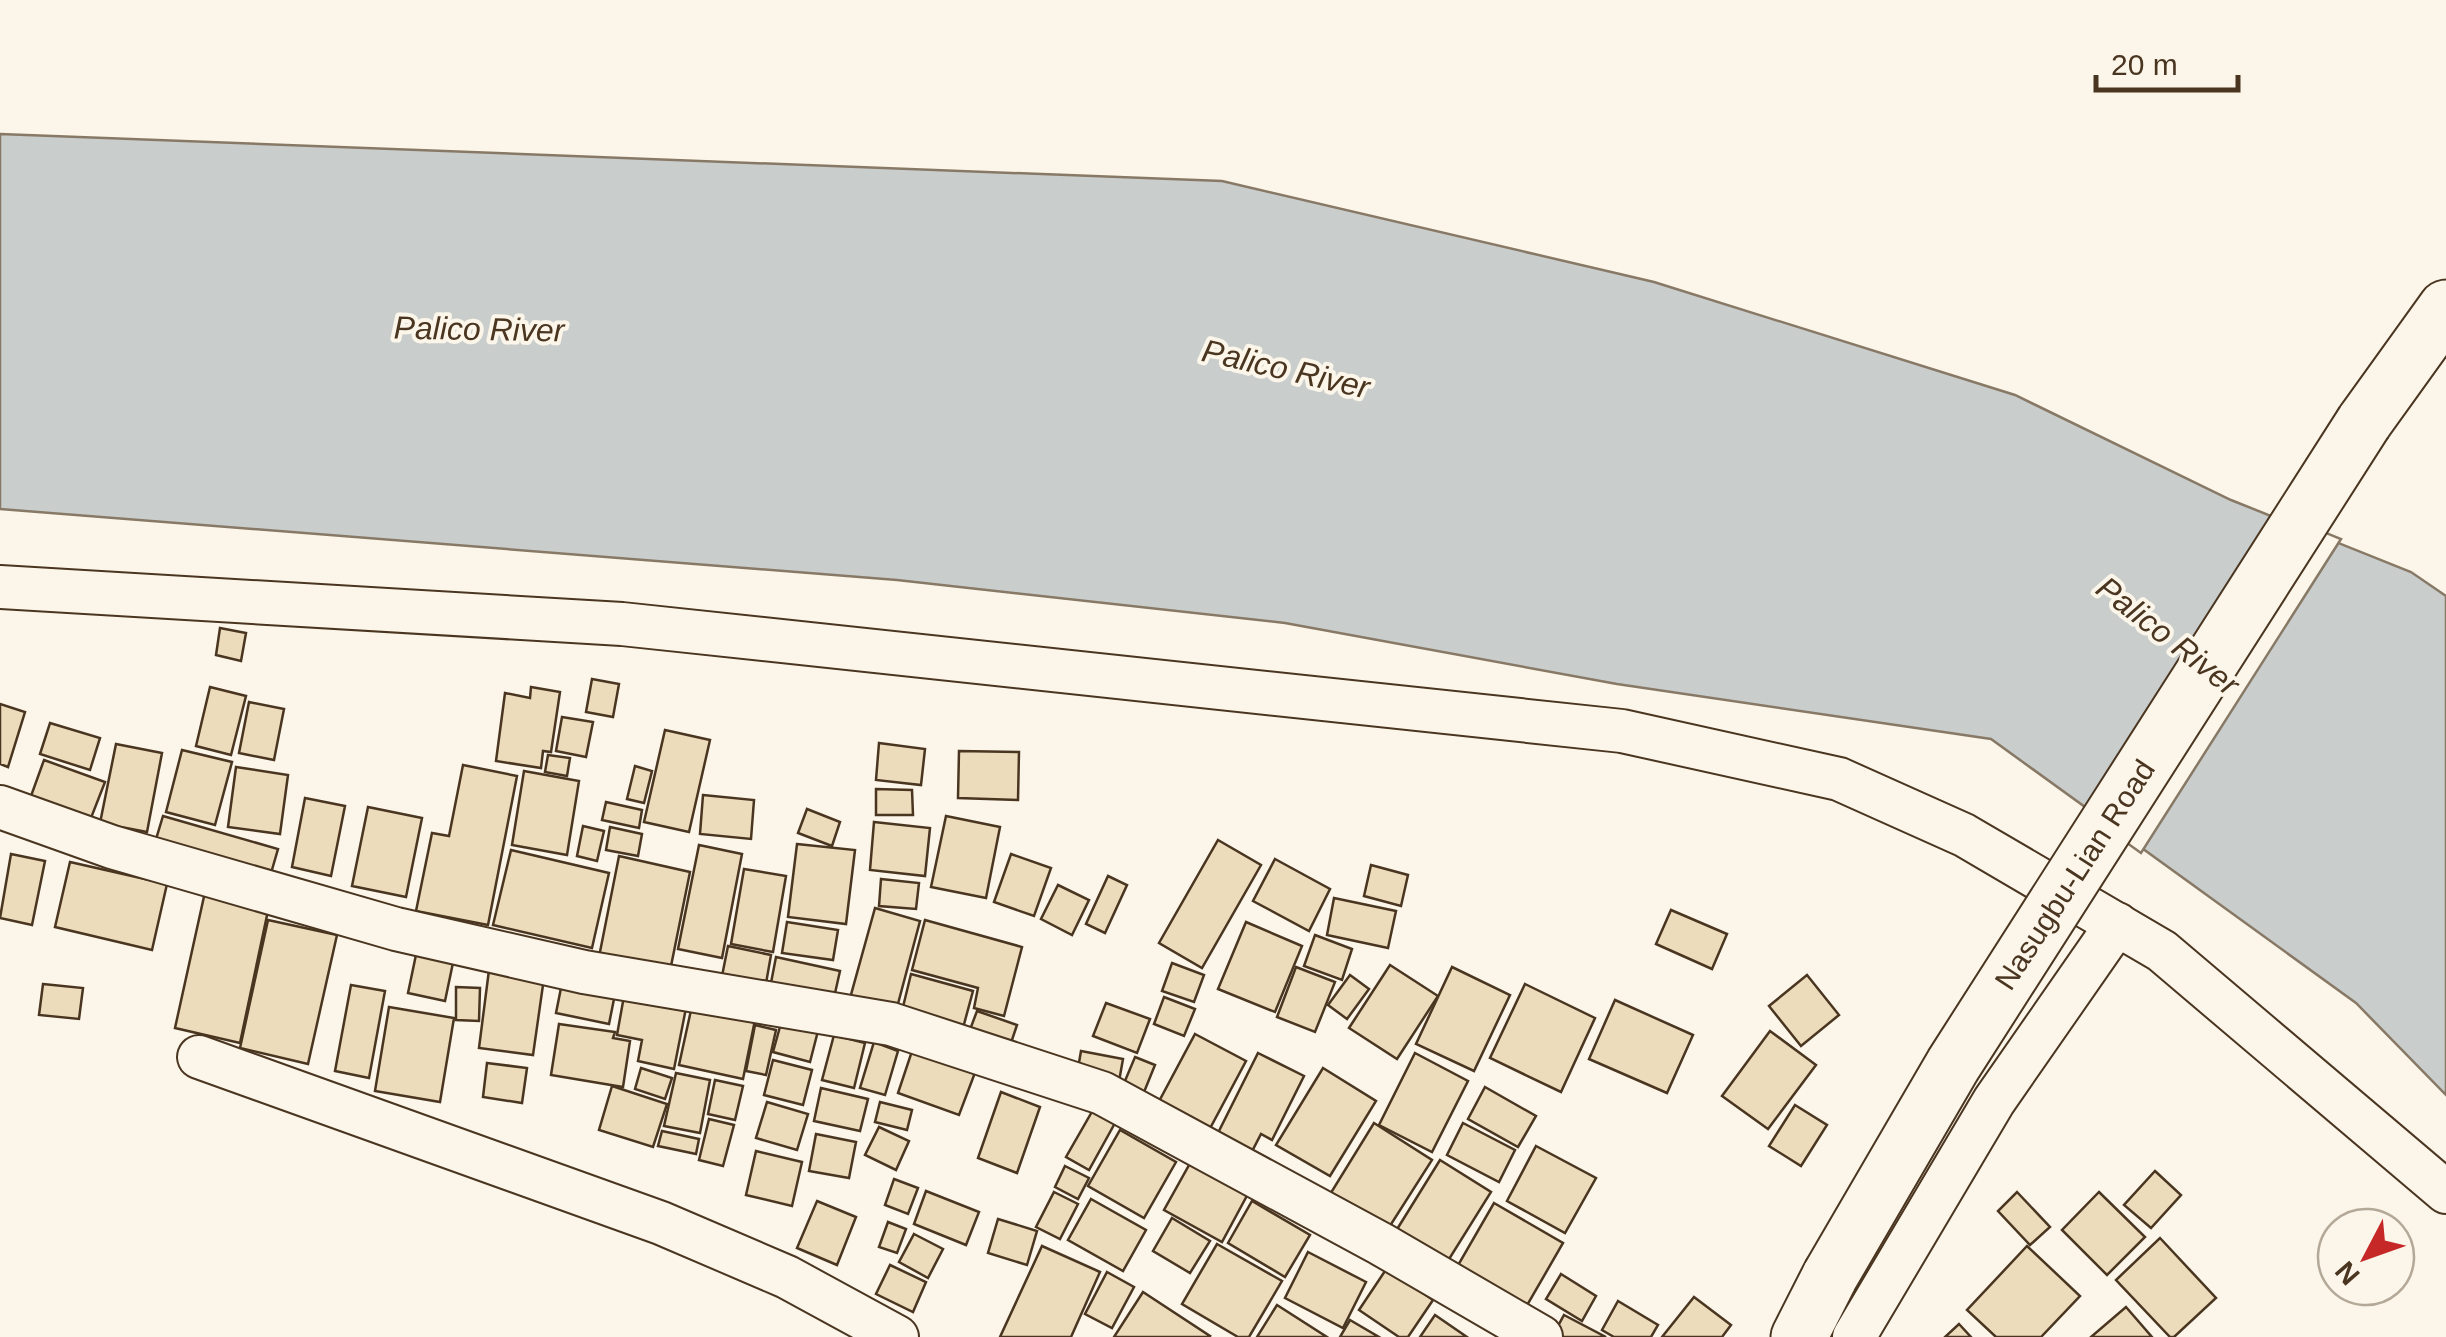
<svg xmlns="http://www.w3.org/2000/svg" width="2446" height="1337" font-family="Helvetica,sans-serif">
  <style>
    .water { fill: #c9cecd; stroke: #887966; stroke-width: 2.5 }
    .pier { fill: #fbf6e9; stroke: #887966; stroke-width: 2.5 }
    .building { fill: #ecdcbc; stroke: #4a3520; stroke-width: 2.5 }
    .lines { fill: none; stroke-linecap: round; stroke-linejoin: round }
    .street-casing { stroke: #4a3520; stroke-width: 46 }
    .primary-casing { stroke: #4a3520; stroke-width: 59 }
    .street { stroke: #fbf6e9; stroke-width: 42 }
    .primary { stroke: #fbf6e9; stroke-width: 55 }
    .primary-bridge-casing { stroke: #4a3520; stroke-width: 59; stroke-linecap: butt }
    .primary-bridge { stroke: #fbf6e9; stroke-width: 55 }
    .labels { text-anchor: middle; stroke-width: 8; stroke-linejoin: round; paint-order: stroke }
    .street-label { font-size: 30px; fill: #4a3520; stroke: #fbf6e9 }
    .water-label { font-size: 32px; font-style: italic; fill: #4a3520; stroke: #fbf6e9 }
  </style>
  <rect width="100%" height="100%" fill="#fbf6e9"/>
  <path class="water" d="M0,134L1222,181L1654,282L2015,395L2231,500L2411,572L2446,596V1095L2356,1003L1991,739L1617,684L1285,623L897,580L0,509Z"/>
  <path class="pier" d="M2275,512L2341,539L2141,853L2084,812Z"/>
  <g class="building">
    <path d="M220,628L246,633L241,661L216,655Z"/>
    <path d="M592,679L619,684L613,717L586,712Z"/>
    <path d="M210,687L246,696L231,755L196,746Z"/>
    <path d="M531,687L560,692L551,752L543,751L541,768L496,761L505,693L530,698Z"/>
    <path d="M249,702L284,709L274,760L239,753Z"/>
    <path d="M0,704L25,712L8,767L0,764Z"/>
    <path d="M562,717L593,722L586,757L556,751Z"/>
    <path d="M50,723L100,738L90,770L40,754Z"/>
    <path d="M665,730L710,740L689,832L644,822Z"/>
    <path d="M879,743L925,749L921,785L876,780Z"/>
    <path d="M116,744L162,753L147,832L100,823Z"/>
    <path d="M182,750L232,762L215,825L166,812Z"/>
    <path d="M959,751L1019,752L1018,800L958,798Z"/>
    <path d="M548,755L570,758L567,776L545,772Z"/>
    <path d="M44,760L105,782L91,818L31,796Z"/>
    <path d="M463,765L517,776L488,925L416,911L432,833L449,836Z"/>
    <path d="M635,766L652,771L644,803L627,799Z"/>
    <path d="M236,767L288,775L280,834L228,827Z"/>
    <path d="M524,771L579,781L567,855L512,845Z"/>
    <path d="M876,789L912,790L913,815H876Z"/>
    <path d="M703,795L754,800L751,839L700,834Z"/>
    <path d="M305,798L345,806L331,876L292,867Z"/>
    <path d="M606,802L642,810L639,828L602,820Z"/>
    <path d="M368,807L422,818L406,897L352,886Z"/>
    <path d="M807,809L840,822L832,846L798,833Z"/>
    <path d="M163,816L278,849L269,880L154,846Z"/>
    <path d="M946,816L1000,827L986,898L931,887Z"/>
    <path d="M874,822L930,828L925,876L870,870Z"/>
    <path d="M583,826L604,831L597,861L577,856Z"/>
    <path d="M610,827L642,834L638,856L606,850Z"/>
    <path d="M1218,840L1261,865L1202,968L1159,943Z"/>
    <path d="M797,844L855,850L846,924L788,917Z"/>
    <path d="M699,845L742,854L722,958L678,949Z"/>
    <path d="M511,850L609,873L592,948L493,925Z"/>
    <path d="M11,854L45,861L32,925L0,918Z"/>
    <path d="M1011,854L1051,868L1034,916L994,902Z"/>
    <path d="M619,856L690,872L670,971L599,957Z"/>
    <path d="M1275,859L1330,889L1309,931L1253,901Z"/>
    <path d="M70,862L167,884L152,950L55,927Z"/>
    <path d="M1371,865L1408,875L1401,906L1364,896Z"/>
    <path d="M744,869L786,876L773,952L731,944Z"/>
    <path d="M1108,876L1127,885L1105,933L1086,924Z"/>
    <path d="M881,879L919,883L916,909L879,906Z"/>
    <path d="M1058,885L1089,900L1072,935L1041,919Z"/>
    <path d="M205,892L269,906L240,1043L175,1028Z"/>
    <path d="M1334,898L1396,911L1388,948L1327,935Z"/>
    <path d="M875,908L920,921L895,1015L849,1002Z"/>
    <path d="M1671,910L1727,934L1712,969L1656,944Z"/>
    <path d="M268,920L337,935L308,1064L240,1048Z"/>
    <path d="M925,920L1022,947L1004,1016L974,1008L978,988L912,970Z"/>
    <path d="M787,922L838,930L833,960L782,953Z"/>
    <path d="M1246,922L1302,946L1275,1012L1218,989Z"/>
    <path d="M1315,935L1352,949L1342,980L1304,966Z"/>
    <path d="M728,946L771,955L765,989L721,981Z"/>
    <path d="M417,950L454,958L445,1001L408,993Z"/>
    <path d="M776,957L840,971L833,1002L770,988Z"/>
    <path d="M1172,963L1204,975L1194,1002L1162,991Z"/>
    <path d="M1390,965L1438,996L1397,1059L1349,1028Z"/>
    <path d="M1296,967L1335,982L1315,1032L1277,1017Z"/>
    <path d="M1452,967L1510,995L1474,1071L1416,1044Z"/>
    <path d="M489,970L544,978L533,1055L479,1048Z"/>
    <path d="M911,974L973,991L963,1028L902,1011Z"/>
    <path d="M1350,975L1369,989L1347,1019L1328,1005Z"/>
    <path d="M1807,975L1839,1015L1801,1046L1769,1006Z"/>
    <path d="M562,983L615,994L609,1024L556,1013Z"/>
    <path d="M43,984L83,988L79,1019L39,1015Z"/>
    <path d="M1525,984L1595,1018L1561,1092L1490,1058Z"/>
    <path d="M351,985L385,991L369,1078L335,1071Z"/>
    <path d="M456,987L480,988L479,1021L456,1020Z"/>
    <path d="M624,996L686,1008L674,1069L638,1061L642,1040L617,1035Z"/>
    <path d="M1164,997L1195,1009L1184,1036L1154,1024Z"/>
    <path d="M1615,1000L1693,1035L1667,1093L1589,1059Z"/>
    <path d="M693,1001L756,1015L743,1079L679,1065Z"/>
    <path d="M1106,1003L1150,1019L1137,1053L1093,1036Z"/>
    <path d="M389,1007L454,1018L440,1102L375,1091Z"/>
    <path d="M977,1011L1017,1025L1009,1049L968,1035Z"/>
    <path d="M783,1016L819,1027L810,1062L773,1052Z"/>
    <path d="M559,1024L615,1032L613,1038L630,1041L623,1087L551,1075Z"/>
    <path d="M755,1025L776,1030L766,1075L746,1071Z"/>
    <path d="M1770,1031L1816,1065L1768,1129L1722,1096Z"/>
    <path d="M1195,1034L1246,1061L1207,1134L1156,1107Z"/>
    <path d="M834,1035L865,1043L854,1088L822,1080Z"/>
    <path d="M874,1042L898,1051L885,1095L860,1088Z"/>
    <path d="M913,1048L976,1070L959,1115L898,1093Z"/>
    <path d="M1081,1051L1123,1059L1118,1087L1076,1080Z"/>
    <path d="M1258,1053L1304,1076L1272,1140L1261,1134L1247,1161L1213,1143Z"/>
    <path d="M1415,1053L1468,1081L1432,1152L1379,1125Z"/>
    <path d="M1135,1057L1155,1065L1142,1097L1122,1088Z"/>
    <path d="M773,1060L812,1070L803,1105L764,1095Z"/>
    <path d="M487,1063L527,1068L522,1103L483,1097Z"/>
    <path d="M641,1068L672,1078L665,1099L635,1089Z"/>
    <path d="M1323,1068L1376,1101L1330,1176L1276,1145Z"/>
    <path d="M676,1073L710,1080L700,1133L664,1126Z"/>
    <path d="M715,1080L743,1086L735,1120L708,1114Z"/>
    <path d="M612,1086L667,1104L653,1147L599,1130Z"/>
    <path d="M1485,1087L1536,1116L1518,1147L1468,1119Z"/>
    <path d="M821,1088L868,1099L860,1131L814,1121Z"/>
    <path d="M1001,1092L1040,1107L1017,1173L978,1158Z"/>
    <path d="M767,1102L808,1114L797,1150L756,1138Z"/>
    <path d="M880,1102L912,1110L907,1130L875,1122Z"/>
    <path d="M1795,1105L1827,1125L1801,1166L1769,1146Z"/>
    <path d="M1093,1110L1115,1123L1089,1170L1066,1157Z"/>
    <path d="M709,1119L734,1125L723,1166L699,1160Z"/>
    <path d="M1374,1123L1432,1160L1381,1240L1324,1204Z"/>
    <path d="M1463,1123L1515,1150L1499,1182L1447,1155Z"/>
    <path d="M879,1127L909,1141L896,1170L865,1155Z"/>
    <path d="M1120,1130L1176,1162L1144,1218L1088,1186Z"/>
    <path d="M662,1131L699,1139L696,1154L658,1146Z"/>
    <path d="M816,1134L856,1142L849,1178L809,1171Z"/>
    <path d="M1536,1146L1596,1178L1565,1233L1507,1201Z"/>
    <path d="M756,1151L802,1162L792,1206L746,1195Z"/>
    <path d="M1193,1158L1250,1190L1222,1242L1164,1210Z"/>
    <path d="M1440,1160L1491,1192L1441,1272L1391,1239Z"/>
    <path d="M1065,1166L1089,1178L1078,1199L1055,1187Z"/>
    <path d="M2155,1171L2181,1195L2151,1228L2124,1205Z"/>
    <path d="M894,1179L918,1188L908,1214L885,1205Z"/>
    <path d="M926,1191L979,1212L966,1245L914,1224Z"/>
    <path d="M1054,1192L1078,1204L1060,1239L1036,1227Z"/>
    <path d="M2017,1192L2050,1227L2030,1245L1998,1211Z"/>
    <path d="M2099,1192L2145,1237L2107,1275L2062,1230Z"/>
    <path d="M1091,1199L1146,1230L1123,1271L1068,1240Z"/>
    <path d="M817,1201L856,1217L837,1265L797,1248Z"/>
    <path d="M1252,1201L1310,1235L1285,1277L1228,1243Z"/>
    <path d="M1494,1203L1563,1243L1522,1314L1453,1274Z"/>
    <path d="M1172,1218L1210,1241L1190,1273L1153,1251Z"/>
    <path d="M998,1219L1037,1231L1027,1265L988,1253Z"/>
    <path d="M888,1222L906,1229L897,1253L879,1247Z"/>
    <path d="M914,1234L943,1249L928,1278L899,1262Z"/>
    <path d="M2160,1238L2216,1298L2174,1337H2170L2116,1280Z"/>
    <path d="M1217,1244L1282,1281L1249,1337H1238L1182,1304Z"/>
    <path d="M1042,1246L1100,1272L1071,1337H1000Z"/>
    <path d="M2027,1246L2080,1296L2041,1337H1996L1967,1310Z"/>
    <path d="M1308,1252L1366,1282L1343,1328L1285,1298Z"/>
    <path d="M890,1265L926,1282L913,1312L876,1294Z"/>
    <path d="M1387,1268L1433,1300L1408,1337H1399L1359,1310Z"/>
    <path d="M1107,1272L1134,1287L1112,1328L1085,1314Z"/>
    <path d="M1561,1274L1596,1296L1582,1321L1546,1299Z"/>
    <path d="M1143,1292L1210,1336L1209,1337H1114Z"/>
    <path d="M1694,1297L1731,1325L1722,1337H1662Z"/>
    <path d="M1618,1301L1658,1325L1651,1337H1614L1602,1330Z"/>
    <path d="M1277,1305L1327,1337H1257Z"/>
    <path d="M2126,1307L2152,1337H2091Z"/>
    <path d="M1435,1315L1467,1337H1420Z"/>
    <path d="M1564,1315L1606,1337H1552Z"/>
    <path d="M1350,1320L1379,1337H1340Z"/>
    <path d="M1959,1324L1971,1337H1945Z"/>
  </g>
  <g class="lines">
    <g class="street-casing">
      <g id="street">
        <path d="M0,587L622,624L1622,731L1839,779L1964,835L2162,951L2446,1192"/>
        <path d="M0,807L112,847L396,929L584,972L891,1024L1102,1093L1381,1244L1541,1337"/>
        <path d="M199,1057L661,1223L787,1277L897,1337"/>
        <path d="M1854,1337L1994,1101L2117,924"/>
      </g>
    </g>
    <g class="primary-casing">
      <g id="primary">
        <path d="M2364,422L2446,308"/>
        <path d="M1799,1337L1830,1276"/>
      </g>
    </g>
    <use href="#street" class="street"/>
    <use href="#primary" class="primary"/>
    <g class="primary-bridge-casing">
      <path id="primary-bridge" d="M1830,1276L1953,1065L2364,422"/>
    </g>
    <use href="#primary-bridge" class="primary-bridge"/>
  </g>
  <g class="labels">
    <g class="street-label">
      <text transform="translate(2075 875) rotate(-57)" y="10">Nasugbu-Lian Road</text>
    </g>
    <g class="water-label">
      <text transform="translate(479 329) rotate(1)" y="11">Palico River</text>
      <text transform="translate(1286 369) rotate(13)" y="11">Palico River</text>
      <text transform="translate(2168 636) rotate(38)" y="11">Palico River</text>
    </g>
  </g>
  <g transform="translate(2366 1257) rotate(229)"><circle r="48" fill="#fbf6e9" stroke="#b4a999" stroke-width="2.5"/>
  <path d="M0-8L18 38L0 25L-18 38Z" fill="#c62828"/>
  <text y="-15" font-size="28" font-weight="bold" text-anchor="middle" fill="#4a3520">N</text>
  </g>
  <path d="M2096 75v15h142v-15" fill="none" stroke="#4a3520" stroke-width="5"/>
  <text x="2111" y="75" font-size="30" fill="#4a3520" stroke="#fbf6e9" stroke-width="8" paint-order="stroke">20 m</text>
</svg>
